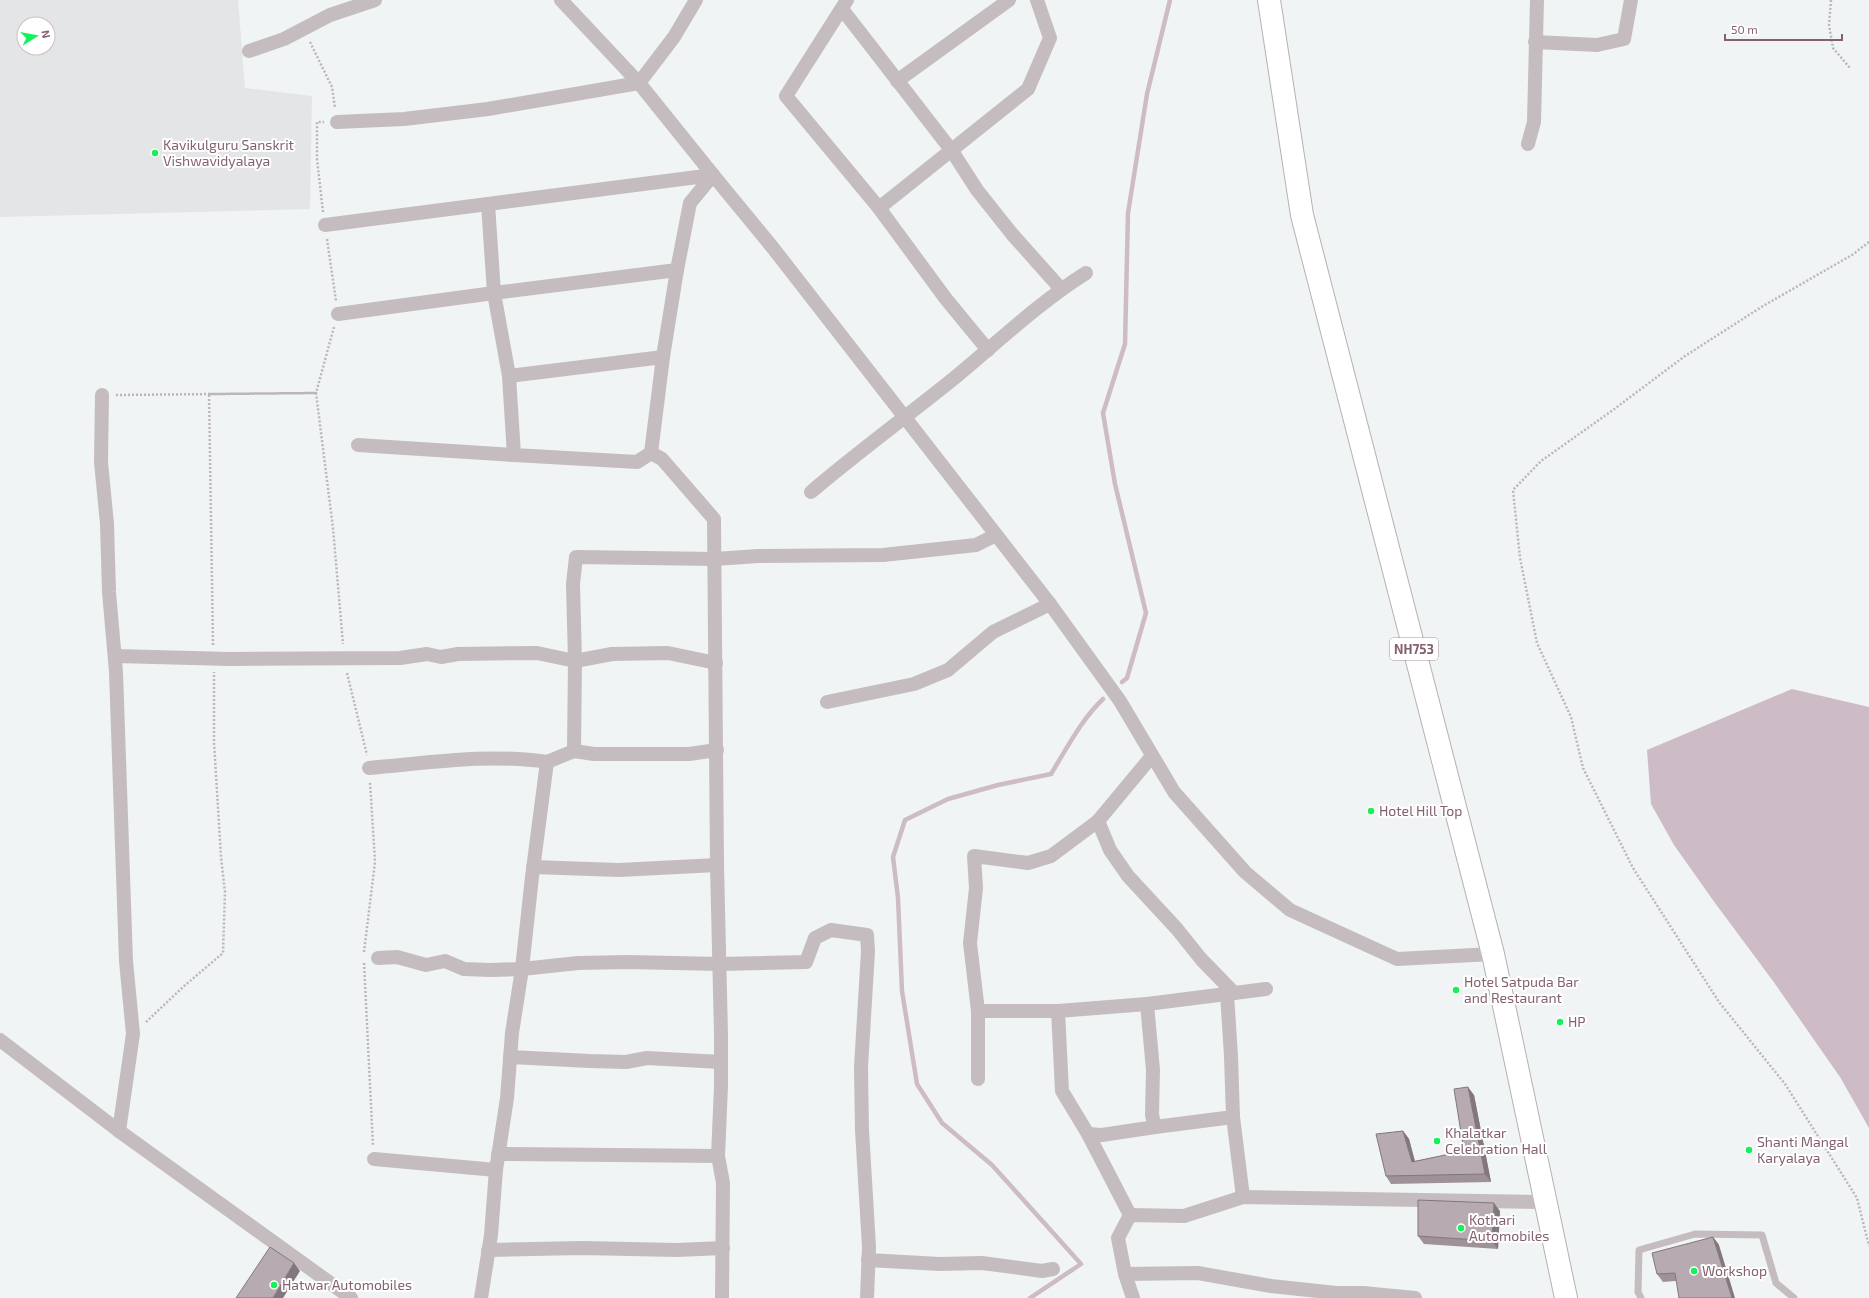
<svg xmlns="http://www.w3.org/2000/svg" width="1869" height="1298" font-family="'Exo 2',sans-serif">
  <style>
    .built { fill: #e4e5e6; fill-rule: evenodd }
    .water { fill: #cdbbc6 }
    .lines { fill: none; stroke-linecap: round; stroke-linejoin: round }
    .stream { stroke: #cdbbc6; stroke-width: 4.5 }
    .highway-casing { stroke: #b8afb3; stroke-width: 24 }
    .path { stroke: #bdb6b9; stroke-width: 2.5; stroke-dasharray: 2 2; stroke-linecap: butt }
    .lane { stroke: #c5bcc0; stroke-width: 7 }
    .street { stroke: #c5bcc0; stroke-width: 14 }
    .highway { stroke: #fff; stroke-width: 22 }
    .wall { fill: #9e9298 }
    .shaded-wall { fill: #81777c }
    .building { fill: #b8aab1; stroke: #81777c }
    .poi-dot { fill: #14f15a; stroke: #fff; stroke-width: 1.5 }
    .labels { text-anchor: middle; stroke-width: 4; stroke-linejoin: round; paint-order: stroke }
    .shield { fill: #fff; stroke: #a9909c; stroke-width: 1 }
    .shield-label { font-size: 13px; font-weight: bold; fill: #846171 }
    .poi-label { font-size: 14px; fill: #846171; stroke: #fff; text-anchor: start }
  </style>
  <rect width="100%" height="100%" fill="#f0f4f5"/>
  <path class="built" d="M0,0H238L245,88L312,96L310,209L0,217ZM24,24H48V48H24Z"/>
  <path class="water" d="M1792,689L1869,707V1128L1840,1077L1773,981L1715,903L1674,845L1651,804L1647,750Z"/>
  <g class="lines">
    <g class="stream">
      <path d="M1122,682L1127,678L1146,613L1115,484L1103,413L1125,344L1128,213L1147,94L1170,0"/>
      <path d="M1030,1298L1081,1264L992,1165L942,1123L917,1084L902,991L898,898L893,857L905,820L948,799L998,785L1051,774C1067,748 1081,720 1103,699"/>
    </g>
    <g class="highway-casing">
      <path id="highway" d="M1269,0L1302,215L1493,954L1566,1298"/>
    </g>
    <g class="path">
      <path d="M1831,0L1829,25L1833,48L1850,68"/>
      <path d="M310,42L332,87L335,108"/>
      <path d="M323,212L317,159V122H324"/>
      <path d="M327,239L336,301"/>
      <path d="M1869,242L1852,255L1763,306L1685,356L1613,410L1541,461L1513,490L1520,558L1537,643L1571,717L1583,768L1633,868L1719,1002L1785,1084L1857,1198L1869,1246"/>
      <path d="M334,327L316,393L333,528L343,644"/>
      <path d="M116,395L316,393L209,394L213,645"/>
      <path d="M347,673L367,755"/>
      <path d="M364,952L375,862L370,782"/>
      <path d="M364,963L373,1146"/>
      <path d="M146,1022L183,987L223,953L225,892L221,857L214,742V672"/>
    </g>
    <path class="lane" d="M1641,1298L1638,1292L1639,1250L1695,1234L1762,1235L1776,1283L1794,1298"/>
    <g class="street">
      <path d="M561,0L639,83L713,175"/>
      <path d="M847,0L786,96L879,208L946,299L988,350"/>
      <path d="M842,9L952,151L977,190L1012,234L1061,289"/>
      <path d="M1535,42L1597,45L1624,39L1631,0"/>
      <path d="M249,51L284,39L330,15L375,0"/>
      <path d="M897,81L1009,0"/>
      <path d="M337,122L404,119L488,109L639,83L674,37L696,0"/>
      <path d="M1528,144L1534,122L1537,0"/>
      <path d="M879,208L1028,89L1050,38L1037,0"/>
      <path d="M325,225L488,204"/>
      <path d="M338,314L494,293L488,204L713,175"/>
      <path d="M509,376L663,357"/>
      <path d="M102,395L101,462L107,524L109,592L116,672L126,961L133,1034L119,1131"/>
      <path d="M358,445L514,455"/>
      <path d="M651,453L637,462L514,455L509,376L494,293L677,270"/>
      <path d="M811,492C859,451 909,415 958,375C1000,340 1040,302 1086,273"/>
      <path d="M115,656L230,659L400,658L427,654L441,657L458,654L537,653L575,661L573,584L576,557L715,559L758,556L883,555L976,545L996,535"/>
      <path d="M827,702L914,684L948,670L993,632L1050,604"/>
      <path d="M574,751L594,754H689L717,750"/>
      <path d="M369,768C428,763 489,753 547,762"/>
      <path d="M1098,821L1110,850L1128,876L1177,929L1201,959L1234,993"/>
      <path d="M533,867L619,870L717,865"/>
      <path d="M378,958L397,957L426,965L445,961L464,969L490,970L522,969L578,963L628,962L720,964L806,962L815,938L831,930L867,935L868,951L861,1067L862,1130L869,1247L867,1298"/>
      <path d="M978,1011L970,943L976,888L974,856L1028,863L1051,856L1098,821L1152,756"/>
      <path d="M0,1040L119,1131L351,1298"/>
      <path d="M510,1057L590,1061L626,1062L647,1058L721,1062"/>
      <path d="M978,1079V1011H1058"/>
      <path d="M1233,1117L1243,1197"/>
      <path d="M1155,1127L1233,1117L1231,1056L1227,994"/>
      <path d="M1088,1134L1102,1135L1155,1127L1152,1115L1153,1070L1147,1004"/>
      <path d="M498,1154L718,1156"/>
      <path d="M374,1159L496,1170"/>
      <path d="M1130,1215L1088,1134L1062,1091L1058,1011L1147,1004L1266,989"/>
      <path d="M488,1250L582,1248L677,1250L723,1248"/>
      <path d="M868,1260L940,1264L982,1263L1042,1271L1053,1269"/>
      <path d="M1125,1274L1133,1298"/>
      <path d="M1336,1293L1271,1286L1198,1273L1125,1274L1118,1238L1130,1215L1184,1216L1243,1197L1545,1202"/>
      <path d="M481,1298L491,1235L496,1170L507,1098L512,1033L522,969L532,877L547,762L574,751L575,661L612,654L668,653L716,663"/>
      <path d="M722,1298L723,1183L718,1156L721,1086V1034L717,865L714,519L662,459L651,453L663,357L677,270L690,203L713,175L773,248L1050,604L1120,701L1174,792L1245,872L1290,910L1397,959L1493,954"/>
      <path d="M1335,1298L1336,1293H1363L1415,1298"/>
    </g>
    <use href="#highway" class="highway"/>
  </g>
  <g class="wall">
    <path d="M1474,1095L1491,1182L1391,1184L1386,1176L1403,1131L1409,1139L1415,1161L1464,1151Z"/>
    <path d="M1500,1211L1498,1249L1424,1244L1418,1236Z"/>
    <path d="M1713,1237L1719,1245L1676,1281L1663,1282L1657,1274Z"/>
  </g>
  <g class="shaded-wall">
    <path d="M1468,1087L1474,1095L1491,1182L1485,1174Z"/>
    <path d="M1403,1131L1409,1139L1417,1170L1412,1162Z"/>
    <path d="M1494,1203L1500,1211L1498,1249L1492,1241Z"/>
    <path d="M1713,1237L1719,1245L1735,1298H1732Z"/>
    <path d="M294,1263L300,1271L283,1298H273Z"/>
  </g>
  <g class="building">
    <path d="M1468,1087L1485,1174L1386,1176L1376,1134L1403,1131L1412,1162L1464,1151L1454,1089Z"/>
    <path d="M1418,1200L1494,1203L1492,1241L1418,1236Z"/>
    <path d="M1713,1237L1732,1298H1679L1675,1273L1657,1274L1652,1253Z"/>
    <path d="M270,1247L294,1263L273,1298H236Z"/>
  </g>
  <g class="poi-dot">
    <circle cx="155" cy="153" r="4"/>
    <circle cx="1371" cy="811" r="4"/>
    <circle cx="1456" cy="990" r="4"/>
    <circle cx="1560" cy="1022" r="4"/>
    <circle cx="1437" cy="1141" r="4"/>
    <circle cx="1749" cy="1150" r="4"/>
    <circle cx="1461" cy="1228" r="4"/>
    <circle cx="1694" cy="1271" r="4"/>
    <circle cx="274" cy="1285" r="4"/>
  </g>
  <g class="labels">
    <rect class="shield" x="1390" y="638" width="48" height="22" rx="3"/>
    <g class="shield-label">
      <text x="1414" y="654">NH753</text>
    </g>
    <g class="poi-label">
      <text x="163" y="150">Kavikulguru Sanskrit<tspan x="163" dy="16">Vishwavidyalaya</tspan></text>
      <text x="1379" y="816">Hotel Hill Top</text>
      <text x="1464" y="987">Hotel Satpuda Bar<tspan x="1464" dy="16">and Restaurant</tspan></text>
      <text x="1568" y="1027">HP</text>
      <text x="1445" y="1138">Khalatkar<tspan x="1445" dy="16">Celebration Hall</tspan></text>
      <text x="1757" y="1147">Shanti Mangal<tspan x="1757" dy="16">Karyalaya</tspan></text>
      <text x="1469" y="1225">Kothari<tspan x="1469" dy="16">Automobiles</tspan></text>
      <text x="1702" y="1276">Workshop</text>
      <text x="282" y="1290">Hatwar Automobiles</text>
    </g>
  </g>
  <g transform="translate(36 36) rotate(79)"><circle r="19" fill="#ffffff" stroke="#cec0c6"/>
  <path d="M0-3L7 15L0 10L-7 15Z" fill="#14f15a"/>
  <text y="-6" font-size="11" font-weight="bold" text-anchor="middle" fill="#846171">N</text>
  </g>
  <path d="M1725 34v6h117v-6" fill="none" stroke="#846171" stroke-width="2"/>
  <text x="1731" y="34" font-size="12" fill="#846171" stroke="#ffffff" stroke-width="3" paint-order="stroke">50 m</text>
</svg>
